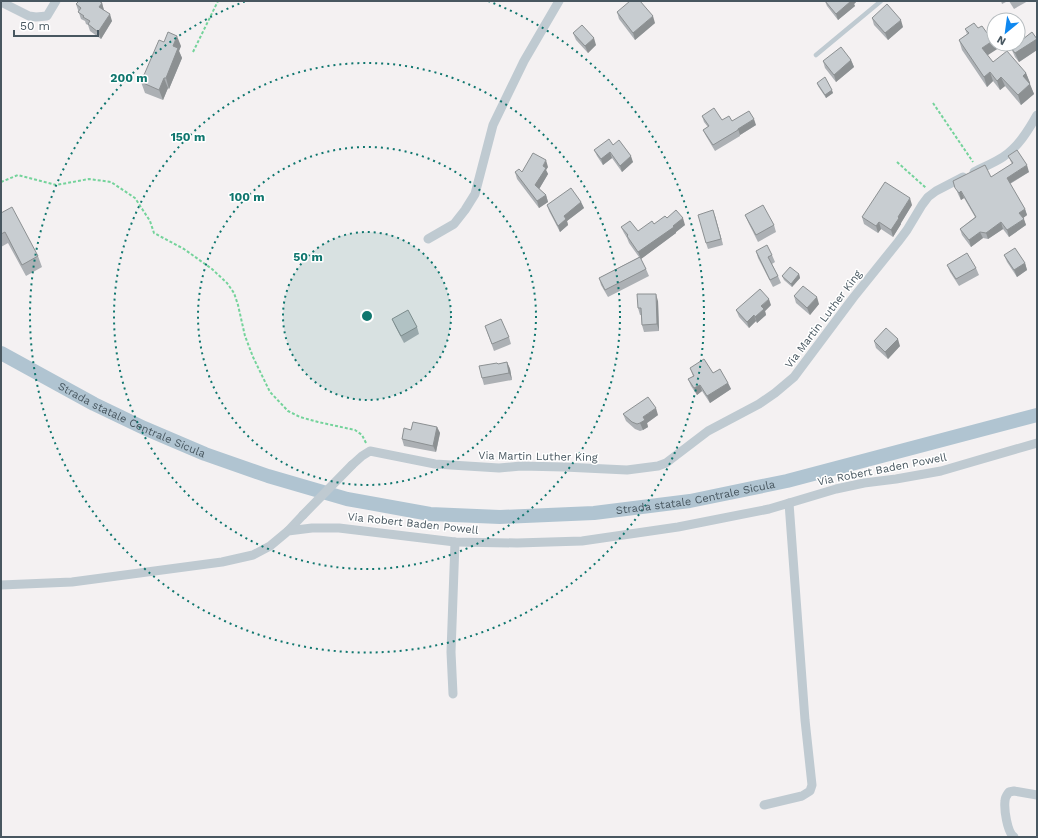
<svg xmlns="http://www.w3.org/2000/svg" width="1038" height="838" font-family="'Work Sans',sans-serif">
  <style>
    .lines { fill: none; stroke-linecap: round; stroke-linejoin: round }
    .path { stroke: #74d39b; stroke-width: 2; stroke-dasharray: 3 2; stroke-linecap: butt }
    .service { stroke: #bfcad1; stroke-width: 4.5 }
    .minor { stroke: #bfcad1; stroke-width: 9 }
    .primary { stroke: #b0c4d1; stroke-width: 14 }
    .minor-bridge { stroke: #bfcad1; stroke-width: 9 }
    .wall { fill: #acb0b4 }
    .shaded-wall { fill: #8c9092 }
    .building { fill: #c8cdd1; stroke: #8c9092 }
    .ring { fill: none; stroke: #0f766e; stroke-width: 2; stroke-dasharray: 2 4 }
    .labels { text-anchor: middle; stroke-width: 3; stroke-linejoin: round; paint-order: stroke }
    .street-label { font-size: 11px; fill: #485760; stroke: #fff }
    .centre { fill: #0f766e; stroke: #fff; stroke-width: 2 }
    .ring-label { font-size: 12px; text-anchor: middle; font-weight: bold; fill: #0f766e; stroke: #fff; stroke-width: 3; stroke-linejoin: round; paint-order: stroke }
  </style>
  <rect width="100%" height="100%" fill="#f4f1f2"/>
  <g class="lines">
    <g class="path">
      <path d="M193,52L218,1"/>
      <path d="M933,103L973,162"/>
      <path d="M897,162L926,188"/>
      <path d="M1,182L18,175L56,185L89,179L111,182L135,198L150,221L154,233L184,249L212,269L227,283L234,293L238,305L245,336L253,357L270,392L288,411L300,417L318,422L355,430L362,435L366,443"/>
      <path d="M1,260H2"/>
    </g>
    <path class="service" d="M816,55L881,1"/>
    <g class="minor">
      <path d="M1,2L29,16L36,17L47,16L56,1"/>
      <path d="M974,172C983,167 994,163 1003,157C1018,147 1028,131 1037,115"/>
      <path d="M428,239L454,224L465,210L475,194L493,125L524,61L559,1"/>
      <path d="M352,465L362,456L370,451L435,464L499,468L521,466L564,467L627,470L658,466L666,463L708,431L759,404L775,393L794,377L853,298L898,242L907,230L922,205L928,197L936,191L963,177"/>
      <path d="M288,531L303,515"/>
      <path d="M1,585L72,582L222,562L253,555L270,546L288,531L312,528H339L455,542L517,543L582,541L678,527L769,509L836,489L864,483L896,479L941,471L1037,443"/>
      <path d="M453,694L451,652L455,542"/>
      <path d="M764,805L802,796L810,791L812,785L805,720L789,503"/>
      <path d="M1014,837C1007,832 1004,809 1005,801C1005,797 1007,795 1009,792L1014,791L1037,795"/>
    </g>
    <path class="primary" id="s1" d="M1,353L94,404L144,428L205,454L268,476L347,499L430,514L500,517L594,513L690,501L787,481L1037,415"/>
    <path class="minor-bridge" d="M303,515L352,465"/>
  </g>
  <g class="wall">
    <path d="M825,1H857L854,4L855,6L838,20L827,6Z"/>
    <path d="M1001,1H1008L1002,4Z"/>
    <path d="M1009,1H1028L1014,9Z"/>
    <path d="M100,2L102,3L104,11L112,21L101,39L90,31L88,25L86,24L85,21L81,19L76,4Z"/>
    <path d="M617,12L655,23L635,40L619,19Z"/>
    <path d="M872,18L903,27L888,40L874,25Z"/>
    <path d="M965,29L993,62L1026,73L1030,83H1029L1034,94L1021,105L1005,86L1000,90L993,81L987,87L962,50L959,40L967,34Z"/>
    <path d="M1032,32L1037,40V50L1019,62L1015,57L1011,48Z"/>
    <path d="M573,33L596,45L588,53L576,40Z"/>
    <path d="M164,42L181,46L179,51L182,58L169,89L168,88L163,100L145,93L141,82Z"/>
    <path d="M851,60L854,67L836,82L825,68L823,61Z"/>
    <path d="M817,83L833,93L826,98L818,86Z"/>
    <path d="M702,116L722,120L732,121L756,125L740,135V136L715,151L706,136L703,130L708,127L704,122Z"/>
    <path d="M613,145L633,162L622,172L612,158L603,165L597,156L594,150Z"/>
    <path d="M1008,156L1029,172L1010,184L1025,209L1027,215L1023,218L1026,225L1009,237L1003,229L988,239L983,238L971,247L962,235L960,229L975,217L964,198L961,200L958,194L953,181L991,177L1012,164Z"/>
    <path d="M548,167L546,170L548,174L539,189L546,195L548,202L539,208L517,179L515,172H522Z"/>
    <path d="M581,202L584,208L567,221L568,225L560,232L549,211L547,205Z"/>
    <path d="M912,205L901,223V224L893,237L881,229L878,233L864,224L862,217Z"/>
    <path d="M1,213L38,256L42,267L26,276L8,243L1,247Z"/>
    <path d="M745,215L774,225L776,232L758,242L748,222Z"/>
    <path d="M715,216L723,245L708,249L706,243Z"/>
    <path d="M667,218L685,225L676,232V233L641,259L646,269L649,276L608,297L601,285L599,278L639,257L629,243L627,238L624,233L621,227L638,231Z"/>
    <path d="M756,251L772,255L775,262L772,264L778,276L781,283L773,287L758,258Z"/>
    <path d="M1004,255L1025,263L1027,270L1017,277L1007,262Z"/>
    <path d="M947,265L976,268L979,275L959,286L950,272Z"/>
    <path d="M799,274L800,278L792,287L784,280L782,276Z"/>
    <path d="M794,296L819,304L810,315L796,303Z"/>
    <path d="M658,301L659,331L644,332L642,325L641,315H640L638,308Z"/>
    <path d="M771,305L765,311L766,315L757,323L756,321L749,328L739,317L736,310Z"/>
    <path d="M392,319L417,327L419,334L404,343L395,326Z"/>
    <path d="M485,326L509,337L511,344L494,351Z"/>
    <path d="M874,341L900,346L888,359L876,348Z"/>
    <path d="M507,362L510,369L512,380L484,385L482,378L498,364Z"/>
    <path d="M690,368L713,373L728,383L731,389L710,403L702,391L697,395L691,386L688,379L693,376Z"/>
    <path d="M623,414L658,415L647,423L648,427L643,430L640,431L635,429L626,421Z"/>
    <path d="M437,427L440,433L436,452L404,446L402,439L411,430Z"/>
  </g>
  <g class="shaded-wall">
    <path d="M851,1H857L854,4L855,6L838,20L836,14Z"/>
    <path d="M102,3L104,10L102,14L99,7Z"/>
    <path d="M110,14L112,21L101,39L98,32Z"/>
    <path d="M653,16L655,23L635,40L633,33Z"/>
    <path d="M901,20L903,27L888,40L885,33Z"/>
    <path d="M177,36L181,46L179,51L182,58L169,89L166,78L173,46Z"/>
    <path d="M594,38L596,45L588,53L585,46Z"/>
    <path d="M1037,39V50L1019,62L1015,53Z"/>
    <path d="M994,40V44H1005L985,57L982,48Z"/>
    <path d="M851,60L854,67L836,82L834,75Z"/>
    <path d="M990,72L993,81L987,87L984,77Z"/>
    <path d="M1026,73L1030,83L1027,86L1023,76Z"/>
    <path d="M1001,77L1005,86L1000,90L997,81Z"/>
    <path d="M164,78L168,88L163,100L159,90Z"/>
    <path d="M1030,84L1034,94L1021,105L1018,95Z"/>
    <path d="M832,90L833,93L826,98L825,95Z"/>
    <path d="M754,119L756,125L740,135L738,129Z"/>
    <path d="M610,152L612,158L603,165L601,159Z"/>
    <path d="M631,156L633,162L622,172L620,166Z"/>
    <path d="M546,160L548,167L546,170L548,174L538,191L535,185L543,166Z"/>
    <path d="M1027,165L1029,172L1009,184L1007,178Z"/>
    <path d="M961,191L964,198L961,200L959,193Z"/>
    <path d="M546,195L548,202L539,208L537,201Z"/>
    <path d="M910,198L912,205L901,223V224L893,237L891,230L898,217Z"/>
    <path d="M581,202L584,208L567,221L568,225L560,232L558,226L564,216Z"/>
    <path d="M1025,209L1027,215L1022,219L1019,213Z"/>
    <path d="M713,210L715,216L723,245L721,239Z"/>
    <path d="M683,218L685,225L676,232V233L641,259L638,252Z"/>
    <path d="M1024,219L1026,225L1009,237L1007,230Z"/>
    <path d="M879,222L881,229L878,233L876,226Z"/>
    <path d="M1001,222L1003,229L988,239L986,233Z"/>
    <path d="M980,232L983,238L971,247L969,240Z"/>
    <path d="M1025,263L1027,270L1017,277L1014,270Z"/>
    <path d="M799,274L800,278L792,287L791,284Z"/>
    <path d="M656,294L658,301L659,331L657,324Z"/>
    <path d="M817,297L819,304L810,315L807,308Z"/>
    <path d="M769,299L771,305L765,311L766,315L757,323L755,317L761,306Z"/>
    <path d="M754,315L756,321L749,328L747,322Z"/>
    <path d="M898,339L900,346L888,359L885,352Z"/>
    <path d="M507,362L510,369L512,380L509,373Z"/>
    <path d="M728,383L731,389L710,403L707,396Z"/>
    <path d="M700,385L702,391L697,395L694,388Z"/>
    <path d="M656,408L658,415L647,423L648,427L643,430L640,423L643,417Z"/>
    <path d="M437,427L440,433L436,452L433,446Z"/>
  </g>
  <g class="building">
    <path d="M79,1H99L102,3L99,7L110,14L98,32L88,24L90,21L83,17L84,16L78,12L81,8L76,4Z"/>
    <path d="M630,1H640L653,16L633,33L617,12Z"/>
    <path d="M825,1H851L836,14Z"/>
    <path d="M887,4L901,20L885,33L872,18Z"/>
    <path d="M974,23L978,28L982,26L987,33L994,29V40L982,48L993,62L1007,51L1026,73L1023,76L1030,84L1018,95L1001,77L997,81L990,72L984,77L959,40L969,33L965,29Z"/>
    <path d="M582,25L594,38L585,46L573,33Z"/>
    <path d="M168,32L177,36L173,46L178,48L166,78H164L159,90L141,82L159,40L164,42Z"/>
    <path d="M1032,32L1037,39L1015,53L1011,48L1016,44H1018V43Z"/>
    <path d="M841,47L851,60L834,75L823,61Z"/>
    <path d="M825,77L832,90L825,95L817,83Z"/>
    <path d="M714,108L722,120L729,116L732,121L749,111L754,119L738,129V130L713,145L703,130L709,126L702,116Z"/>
    <path d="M609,139L613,145L619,140L631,156L620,166L610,152L601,159L594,150Z"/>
    <path d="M1017,150L1027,165L1007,178L1025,209L1019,213L1024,219L1007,230L1001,222L986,233L980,232L969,240L960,229L976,217L961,191L959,193L955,188L953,181L985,165L991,177L1013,163L1008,156Z"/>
    <path d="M533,153L546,160L543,166L546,168L535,185L546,195L537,201L515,172L519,169L522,172Z"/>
    <path d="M885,182L910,198L898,217L899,218L891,230L879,222L876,226L862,217Z"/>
    <path d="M571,188L581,202L564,216L566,219L558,226L547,205Z"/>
    <path d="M763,205L774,225L756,235L745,215Z"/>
    <path d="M12,207L38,256L22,265L5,232L1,234V213Z"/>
    <path d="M676,210L683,218L673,226L674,227L638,252L627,236L628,235L621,227L630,221L638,231L652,221L654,224L665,216L667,218Z"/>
    <path d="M713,210L721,239L706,243L698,215Z"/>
    <path d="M767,245L772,255L768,257L778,276L770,280L756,251Z"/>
    <path d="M1015,248L1025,263L1014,270L1004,255Z"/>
    <path d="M967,253L976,268L956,279L947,265Z"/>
    <path d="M640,257L646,269L605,290L599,278Z"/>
    <path d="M790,267L799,274L791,284L782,276Z"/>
    <path d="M803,286L817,297L807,308L794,296Z"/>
    <path d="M760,289L769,299L761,306L764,309L755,317L754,315L747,322L736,310Z"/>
    <path d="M637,294H656L657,324L642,325L641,308H638Z"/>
    <path d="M408,310L417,327L401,336L392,319Z"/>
    <path d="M501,319L509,337L492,344L485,326Z"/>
    <path d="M886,328L898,339L885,352L874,341Z"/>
    <path d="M704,359L713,373L720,369L728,383L707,396L700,385L694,388L688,379L694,376L690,368Z"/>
    <path d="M507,362L509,373L482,378L479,366L497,363L498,364Z"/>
    <path d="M648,397L656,408L643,417L645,420L640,423L637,424L632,422L623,414Z"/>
    <path d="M413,422L437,427L433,446L402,439L404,428L411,430Z"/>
  </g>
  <circle cx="367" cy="316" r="84" fill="#0f766e" fill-opacity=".12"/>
  <g class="ring">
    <circle cx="367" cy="316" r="84"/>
    <circle cx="367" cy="316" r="169"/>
    <circle cx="367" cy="316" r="253"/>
    <path d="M488 1A337 337 0 1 1 246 1"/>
  </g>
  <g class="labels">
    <g class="street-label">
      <text transform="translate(823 319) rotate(-53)" y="4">Via Martin Luther King</text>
      <text dy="4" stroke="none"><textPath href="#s1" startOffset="147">Strada statale Centrale Sicula</textPath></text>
      <text transform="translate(538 456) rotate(1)" y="4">Via Martin Luther King</text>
      <text transform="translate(882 469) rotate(-11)" y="4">Via Robert Baden Powell</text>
      <text dy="4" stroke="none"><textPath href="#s1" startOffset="728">Strada statale Centrale Sicula</textPath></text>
      <text transform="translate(413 523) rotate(6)" y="4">Via Robert Baden Powell</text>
    </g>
  </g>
  <circle cx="367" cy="316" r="6" class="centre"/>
  <g class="ring-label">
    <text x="129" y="82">200 m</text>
    <text x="188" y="141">150 m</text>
    <text x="247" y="201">100 m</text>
    <text x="308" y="261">50 m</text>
  </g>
  <rect width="1038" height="838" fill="none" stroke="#485760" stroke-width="4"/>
  <g transform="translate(1006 32) rotate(209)"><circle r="19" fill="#ffffff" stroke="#b6bcbf"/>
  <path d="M0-3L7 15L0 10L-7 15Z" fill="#0f88f0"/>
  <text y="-6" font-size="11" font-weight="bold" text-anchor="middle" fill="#485760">N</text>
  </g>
  <path d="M14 30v6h84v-6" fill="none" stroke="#485760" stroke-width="2"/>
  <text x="20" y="30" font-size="12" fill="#485760" stroke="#ffffff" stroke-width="3" paint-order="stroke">50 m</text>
</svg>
